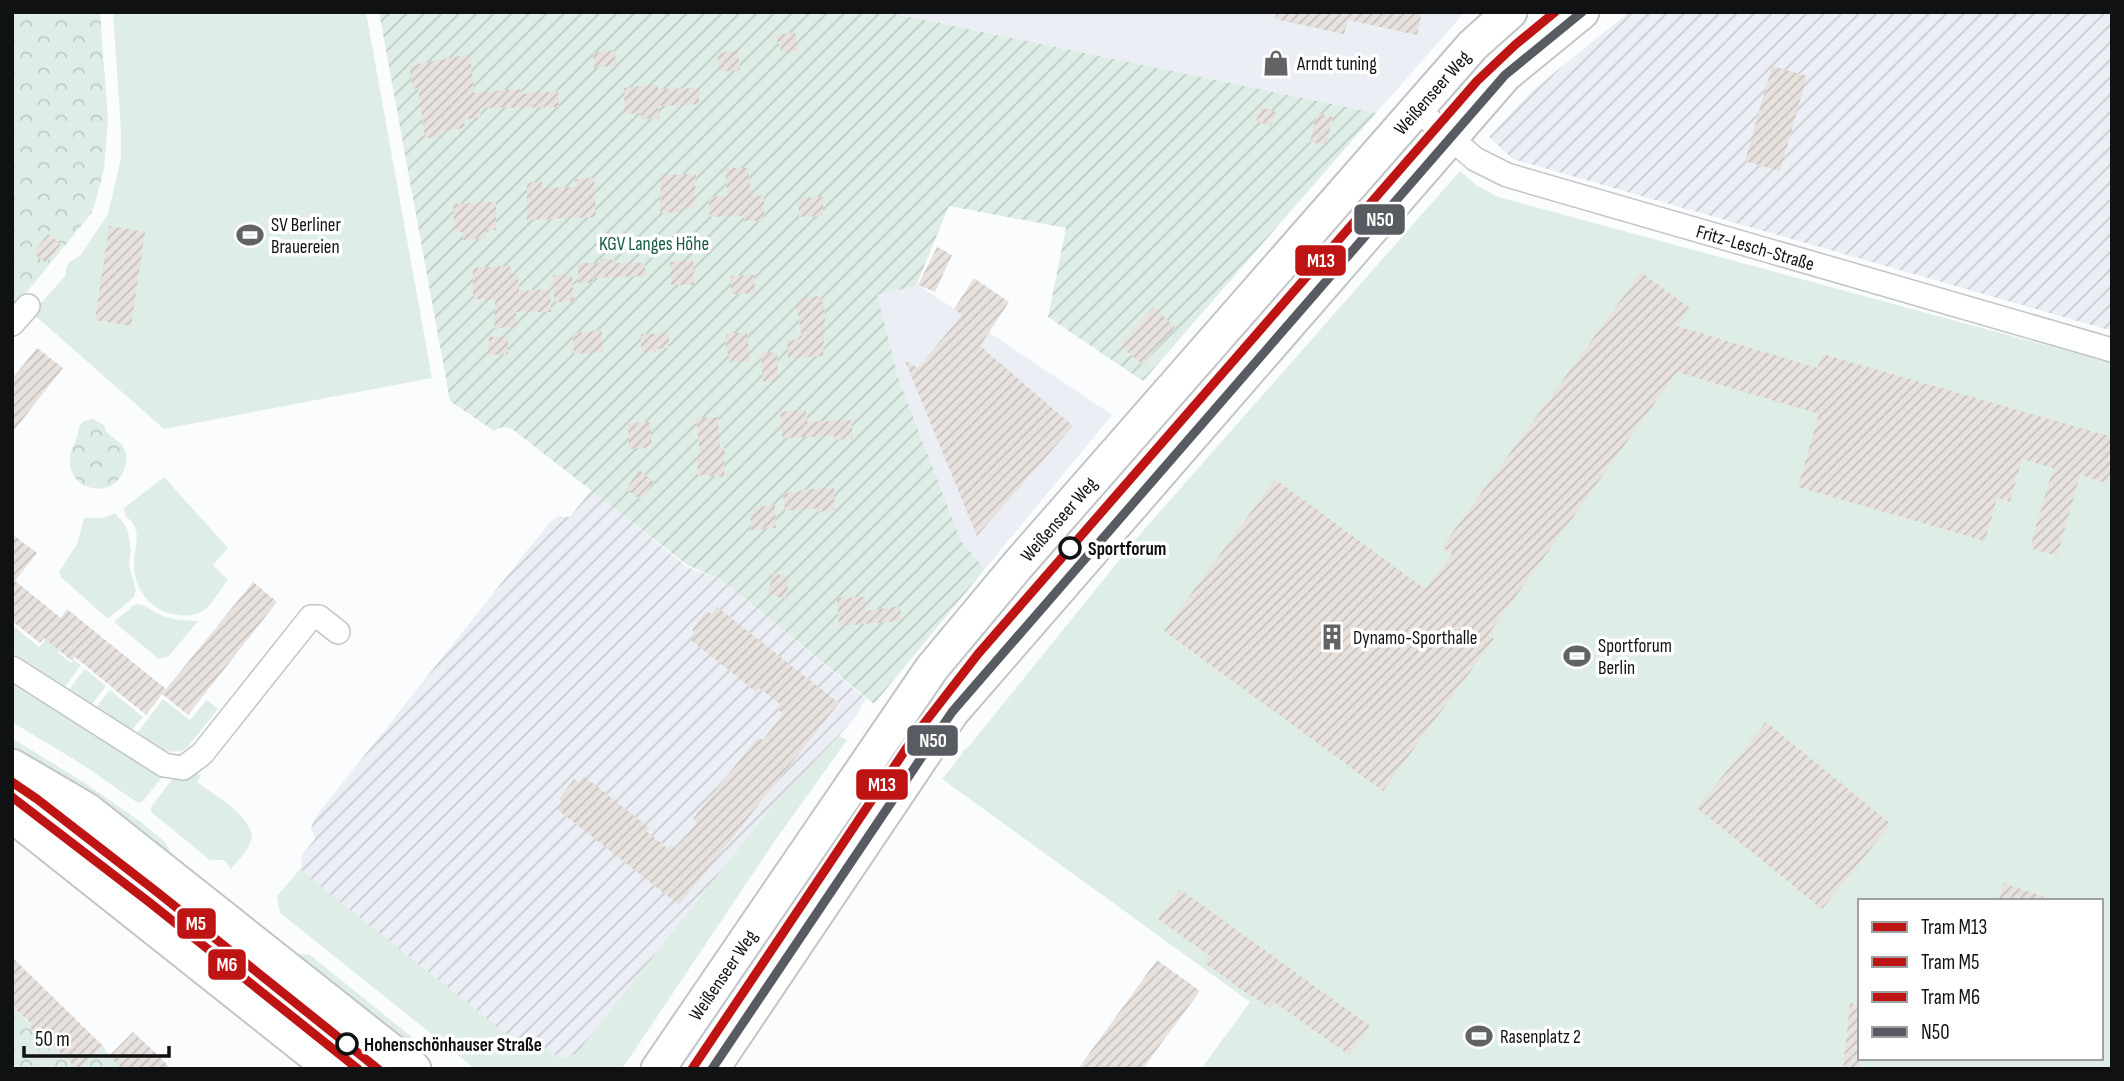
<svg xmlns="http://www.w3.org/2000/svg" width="2124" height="1081" font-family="'Sofia Sans Condensed',sans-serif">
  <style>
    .built { fill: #ebeef4 }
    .industrial { fill: url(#industrial-furrows) }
    .grass { fill: #deeee7; fill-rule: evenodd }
    .park { fill: url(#park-crowns) }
    .garden { fill: url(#garden-furrows) }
    .building { fill: url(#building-hatch) }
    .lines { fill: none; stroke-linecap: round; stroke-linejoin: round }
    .street-casing { stroke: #c3c4c6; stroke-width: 26 }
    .secondary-casing { stroke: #c3c4c6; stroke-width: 37 }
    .street { stroke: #feffff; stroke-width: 23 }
    .secondary { stroke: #feffff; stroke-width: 33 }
    .bus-1-casing { stroke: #fff; stroke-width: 14 }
    .bus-1 { stroke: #595b62; stroke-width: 9 }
    .tram-1-casing { stroke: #fff; stroke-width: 14 }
    .tram-2-casing { stroke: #fff; stroke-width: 14 }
    .tram-3-casing { stroke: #fff; stroke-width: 14 }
    .tram-1 { stroke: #be1414; stroke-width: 9 }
    .tram-2 { stroke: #be1414; stroke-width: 9 }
    .tram-3 { stroke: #be1414; stroke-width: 9 }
    .stop-dot { fill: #fff; stroke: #101113; stroke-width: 3.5 }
    .labels { text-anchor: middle; stroke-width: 7; stroke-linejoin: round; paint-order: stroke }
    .poi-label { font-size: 19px; fill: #101113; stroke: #fff; text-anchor: start }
    .street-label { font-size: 19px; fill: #101113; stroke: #fff }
    .park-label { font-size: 19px; fill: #145b42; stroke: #fff }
    .stop-label { font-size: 19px; font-weight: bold; fill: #101113; stroke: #fff; text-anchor: start }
    .line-badge { stroke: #fff; stroke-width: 2.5 }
    .badge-label { font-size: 19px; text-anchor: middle; font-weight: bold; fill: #fff }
  </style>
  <defs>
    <pattern id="industrial-furrows" width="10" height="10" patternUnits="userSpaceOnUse" patternTransform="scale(1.75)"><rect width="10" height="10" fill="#ebeef4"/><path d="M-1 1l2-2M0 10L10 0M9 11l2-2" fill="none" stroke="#c8cbd0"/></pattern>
    <pattern id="park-crowns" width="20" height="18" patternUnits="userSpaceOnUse" patternTransform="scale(1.75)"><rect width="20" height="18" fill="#deeee7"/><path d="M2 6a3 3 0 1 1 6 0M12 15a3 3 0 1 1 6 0" fill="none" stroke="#bdcbc5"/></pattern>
    <pattern id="garden-furrows" width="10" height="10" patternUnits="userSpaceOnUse" patternTransform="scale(1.75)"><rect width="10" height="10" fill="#deeee7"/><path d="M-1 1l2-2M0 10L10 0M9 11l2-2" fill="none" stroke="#bdcbc5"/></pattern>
    <pattern id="building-hatch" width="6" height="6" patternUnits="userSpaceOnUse" patternTransform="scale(1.75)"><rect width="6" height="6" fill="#e8e2df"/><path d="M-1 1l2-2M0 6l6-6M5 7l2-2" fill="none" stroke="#c6c1be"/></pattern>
  </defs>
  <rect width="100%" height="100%" fill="#fbfcfe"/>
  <g class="built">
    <path d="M886,12H1465L1376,113Z"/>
    <path d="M917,284L1112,415L985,569L961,541L899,380L877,295L915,286Z"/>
  </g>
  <g class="industrial">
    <path d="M1629,12H2112V331L1513,159L1489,137L1532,91Z"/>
    <path d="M591,490L687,567L722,580L866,699L856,716L839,736L769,810L577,1054L561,1059L529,1039L517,1040L510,1037L303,873L301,868L302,855L315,839L311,827L317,815L550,522L558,516L570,517Z"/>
  </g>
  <g class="grass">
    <path d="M113,12H366L432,378L164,429L32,313L66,275V268L69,262L80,256L108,214L121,158V132Z"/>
    <path d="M1460,171L1476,185L1498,197L2112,363V1069H1201L1250,1002L942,779L962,754L963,751L970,745L1142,532ZM1860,901H2101V1058H1860Z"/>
    <path d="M164,477L228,548L213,565L228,580C210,602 208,621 172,614C148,609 133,586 134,561C135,544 143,528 126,517L124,508Z"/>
    <path d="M115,513L125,525L128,533L131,550L129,565L136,591L134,597L110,617L107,618L61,577L59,572L77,544L84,518H104Z"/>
    <path d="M138,604C146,606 151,610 158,614C170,619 185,621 198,621L169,656L159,659L115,623V621L133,606Z"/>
    <path d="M12,625L39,647L47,638L60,649L58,652L71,663L74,660L81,665L65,687L12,652Z"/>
    <path d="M85,669L106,686L92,704L69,689Z"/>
    <path d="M12,678L163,776L142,802L138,803L80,763L12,722Z"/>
    <path d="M110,690L143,717L132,730L96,707Z"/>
    <path d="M163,699L190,720L207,700L218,709L187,748C168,759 154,744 137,733Z"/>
    <path d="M839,736L847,740L774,842L622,1069H475L280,913L277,896L301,868L304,873L510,1037L517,1040L529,1039L561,1059L577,1053L769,810Z"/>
    <path d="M12,738L88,785L141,822L166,843L170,851L169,855L99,804L12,749Z"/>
    <path d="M192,771L201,776L197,782C212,794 258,819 251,841C248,851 237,861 231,869L224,860H210L151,812V807L174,777Z"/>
    <path d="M298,954L310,955L418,1042L412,1050L293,955Z"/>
  </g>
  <g class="park">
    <path d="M12,12H100L108,120L104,169L95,203L91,214L12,310Z"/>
    <path d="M92,419L103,424C105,427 105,431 108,433C112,439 119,439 124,448C127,455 127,463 124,470C112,505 52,488 75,442C81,431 74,422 92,419Z"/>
    <path d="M12,1006L30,1024L28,1027L43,1041L46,1039L77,1069H12Z"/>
    <path d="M103,1046L109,1056L122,1069H80Z"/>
  </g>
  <path class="garden" d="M379,12H886L1376,113L1143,381L1048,317L1066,228L949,206L916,286L877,295L899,380L961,541L985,569L874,704L722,580L687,565L512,429C505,427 499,426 494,431L450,401Z"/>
  <g class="building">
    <path d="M1276,12H1422L1417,35L1348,20L1344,34L1275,19Z"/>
    <path d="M795,32L798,51L782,53L775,35Z"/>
    <path d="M614,50L617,65L594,68L593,53Z"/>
    <path d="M738,50L740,70L719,72L717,53Z"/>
    <path d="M470,54L474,93L520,89L521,94L558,91L559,107L480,108L481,117L464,120L465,128L440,131L441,137L425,138L418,88L413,89L409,66Z"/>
    <path d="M1772,66L1807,76L1780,171L1745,161Z"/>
    <path d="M658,84V89L699,88V104L658,106L659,119H642L640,113L625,114L624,88Z"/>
    <path d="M1261,107L1276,112L1271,126L1256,121Z"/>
    <path d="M1317,113L1333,117L1326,145L1310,142Z"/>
    <path d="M725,168H748L751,196L764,195V221H744V216L710,217L709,197L727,196Z"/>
    <path d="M696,174L694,208L683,207L682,212L660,213L661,175Z"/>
    <path d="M594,178L596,217L527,220V183L542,182L543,188L576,187L575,179Z"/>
    <path d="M823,197V216L799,217V198Z"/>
    <path d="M496,202V230H486V238L463,240L462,232H454L453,204Z"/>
    <path d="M109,226L145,232L131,326L95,320Z"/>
    <path d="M48,234L61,244L46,263L33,253Z"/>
    <path d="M937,247L952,255L935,292L918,285Z"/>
    <path d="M601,259L615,260L616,263H645V276L593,278V283H578V263H601Z"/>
    <path d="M693,260L694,285H671L670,262Z"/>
    <path d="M510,266L511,273L518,274L519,291L550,289L551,312H516L518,327L494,328L495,300L477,299L473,296V268Z"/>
    <path d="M1641,272L1690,308L1677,326L1818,368L1822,354L2112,437V477L2109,476L2106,483L2080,475L2057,556L2030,548L2053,468L2022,459L2010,502L1997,498L1985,541L1798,487L1819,414L1677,372L1488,635L1494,639L1383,791L1164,631L1275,479L1425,589L1452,554L1442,547Z"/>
    <path d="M553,275H572L574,301L554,302Z"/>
    <path d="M754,275L755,293L731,294V276Z"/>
    <path d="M974,278L1009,302L980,346L1073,426L977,536L905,361L918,368L962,315L954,309Z"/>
    <path d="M820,296L821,302H824L825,315L823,356L788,358L787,340L802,339L796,304H801L800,298Z"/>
    <path d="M1153,307L1175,327L1142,365L1120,345Z"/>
    <path d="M602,330L603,352L574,354L573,333Z"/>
    <path d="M747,332L750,361L730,362L725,342L726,334Z"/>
    <path d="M669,333V348L656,349V352L641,353V334Z"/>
    <path d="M489,337H508V354L489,355Z"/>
    <path d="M37,348L63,368L12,433V379Z"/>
    <path d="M777,352L778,382L763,381L761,353Z"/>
    <path d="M806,410L807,422L851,420L853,439L834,440V436L782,438L780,412Z"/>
    <path d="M718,417L720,448H725L724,477L698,475L697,455H700L696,418Z"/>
    <path d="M650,422L652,447L629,449L628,423Z"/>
    <path d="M639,470L654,482L641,500L626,489Z"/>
    <path d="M834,488V510L818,512V508L785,511L783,494L810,489Z"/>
    <path d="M775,505L776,528L751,530L750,514L755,513L754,507Z"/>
    <path d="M12,534L37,553L15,581L61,618L67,609L166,689L146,715L75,657L72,661L44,638L40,643L12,621Z"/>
    <path d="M773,573L790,578L785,599L768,594Z"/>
    <path d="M253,582L277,602L188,715L162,694Z"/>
    <path d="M865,597L866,611L900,606L902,621L839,626L837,598Z"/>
    <path d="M717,607L839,703L679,905L557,809L563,802L559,799L574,779L578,782L584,776L649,828L646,831L667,848L671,845L676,849L697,823L693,819L719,786L758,737L763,740L783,714L778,709L780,704L759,688L756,692L691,640L696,633L692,630L707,611L711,614Z"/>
    <path d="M1766,722L1891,824L1822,909L1697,808Z"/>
    <path d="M2004,883L2047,898V901H1998Z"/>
    <path d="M1180,889L1370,1026L1349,1055L1274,1002L1270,1008L1242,990L1205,963L1210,956L1158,919Z"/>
    <path d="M12,957L103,1046L80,1069H77L46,1039L43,1041L28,1026L31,1024L12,1006Z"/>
    <path d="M1157,960L1200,991L1152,1056L1143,1069H1078Z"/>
    <path d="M1850,1003L1860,1004V1069H1843Z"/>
    <path d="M133,1032L158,1055L171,1069H122L109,1056Z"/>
  </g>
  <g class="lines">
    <g class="street-casing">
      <g id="street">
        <path id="s1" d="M1417,109L1475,159L1507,175L2112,350"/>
        <path d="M12,324L28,306"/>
        <path d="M12,668L164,765L183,768L202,754L311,617H319L338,632"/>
        <path d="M187,955L220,914"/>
      </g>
    </g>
    <g class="secondary-casing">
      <g id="secondary">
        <path d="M12,766L87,810L414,1069"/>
        <path d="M12,815L332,1069"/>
        <path id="s2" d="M658,1069L932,668L1017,566L1473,45L1510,12"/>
        <path d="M712,1069L952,712L1505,75L1582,12"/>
      </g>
    </g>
    <use href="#street" class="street"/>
    <use href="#secondary" class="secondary"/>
    <g class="bus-1-casing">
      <path id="bus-1" d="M712,1069L952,712L1505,75L1582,12"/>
    </g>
    <use href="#bus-1" class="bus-1"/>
    <g class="tram-1-casing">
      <path id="tram-1" d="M692,1069L916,734L978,654L1477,81L1515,45L1555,12"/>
    </g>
    <g class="tram-2-casing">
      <path id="tram-2" d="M12,782L37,799L157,892L378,1069"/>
    </g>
    <g class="tram-3-casing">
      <path id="tram-3" d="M12,797L149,902L358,1069"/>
    </g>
    <use href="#tram-1" class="tram-1"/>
    <use href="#tram-2" class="tram-2"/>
    <use href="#tram-3" class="tram-3"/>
  </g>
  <defs>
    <g id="shop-bare" transform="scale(2.1)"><path d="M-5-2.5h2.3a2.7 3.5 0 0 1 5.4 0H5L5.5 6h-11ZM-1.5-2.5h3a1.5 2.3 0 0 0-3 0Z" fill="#626365" stroke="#fff" stroke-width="2.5" paint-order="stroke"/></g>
    <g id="stadium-bare" transform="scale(2.1)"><path d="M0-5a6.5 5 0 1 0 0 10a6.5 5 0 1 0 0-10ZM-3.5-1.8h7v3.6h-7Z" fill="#626365" stroke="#fff" stroke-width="2.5" paint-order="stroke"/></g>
    <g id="building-bare" transform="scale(2.1)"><path d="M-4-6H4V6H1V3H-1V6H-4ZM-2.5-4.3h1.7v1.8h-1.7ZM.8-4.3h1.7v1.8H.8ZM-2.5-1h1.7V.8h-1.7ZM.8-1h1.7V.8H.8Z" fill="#626365" stroke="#fff" stroke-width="2.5" paint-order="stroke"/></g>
  </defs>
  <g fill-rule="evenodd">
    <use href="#shop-bare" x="1276" y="63"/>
    <use href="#stadium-bare" x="250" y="235"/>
    <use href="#building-bare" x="1332" y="637"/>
    <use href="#stadium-bare" x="1577" y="656"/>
    <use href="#stadium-bare" x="1479" y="1036"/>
  </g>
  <g class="stop-dot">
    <circle cx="1070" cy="548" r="10"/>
    <circle cx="347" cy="1044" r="10"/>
  </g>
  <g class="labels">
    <g class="poi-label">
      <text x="1297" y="70">Arndt tuning</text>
      <text x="271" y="231">SV Berliner<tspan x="271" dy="22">Brauereien</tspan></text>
      <text x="1353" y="644">Dynamo-Sporthalle</text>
      <text x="1598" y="652">Sportforum<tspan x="1598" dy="22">Berlin</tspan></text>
      <text x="1500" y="1043">Rasenplatz 2</text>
    </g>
    <g class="street-label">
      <text dy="7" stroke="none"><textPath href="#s2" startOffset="1248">Weißenseer Weg</textPath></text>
      <text dy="7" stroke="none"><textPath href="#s1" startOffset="371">Fritz-Lesch-Straße</textPath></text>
      <text dy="7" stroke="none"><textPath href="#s2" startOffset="681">Weißenseer Weg</textPath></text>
      <text dy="7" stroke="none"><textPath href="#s2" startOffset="114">Weißenseer Weg</textPath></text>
    </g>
    <g class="park-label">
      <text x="654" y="250">KGV Langes Höhe</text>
    </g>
    <g class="stop-label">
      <text x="1088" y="555">Sportforum</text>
      <text x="364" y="1051">Hohenschönhauser Straße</text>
    </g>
  </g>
  <g class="line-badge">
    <rect x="1353" y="203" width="53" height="33" rx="7" fill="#595b62"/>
    <rect x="1294" y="244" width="53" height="33" rx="7" fill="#be1414"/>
    <rect x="906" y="724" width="53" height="33" rx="7" fill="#595b62"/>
    <rect x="855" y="768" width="54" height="33" rx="7" fill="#be1414"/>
    <rect x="176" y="907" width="41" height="33" rx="7" fill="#be1414"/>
    <rect x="207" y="948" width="40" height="33" rx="7" fill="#be1414"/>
  </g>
  <g class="badge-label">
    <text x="1380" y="226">N50</text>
    <text x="1321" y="267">M13</text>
    <text x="933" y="747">N50</text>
    <text x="882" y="791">M13</text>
    <text x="196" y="930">M5</text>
    <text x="227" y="971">M6</text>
  </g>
  <rect width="2124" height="1081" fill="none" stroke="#101113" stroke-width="28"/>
  <rect x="1858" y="899" width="245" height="161" fill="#ffffff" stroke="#9fa0a1" stroke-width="2"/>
  <rect x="1872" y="922" width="35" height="10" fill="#be1414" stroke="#9fa0a1" stroke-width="2"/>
  <text x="1921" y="934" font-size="21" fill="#101113">Tram M13</text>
  <rect x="1872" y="957" width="35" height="10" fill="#be1414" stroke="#9fa0a1" stroke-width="2"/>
  <text x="1921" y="969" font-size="21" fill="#101113">Tram M5</text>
  <rect x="1872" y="992" width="35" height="10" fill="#be1414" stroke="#9fa0a1" stroke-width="2"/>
  <text x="1921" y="1004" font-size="21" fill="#101113">Tram M6</text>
  <rect x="1872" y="1027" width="35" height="10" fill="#595b62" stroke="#9fa0a1" stroke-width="2"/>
  <text x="1921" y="1039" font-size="21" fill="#101113">N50</text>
  <path d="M24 1046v10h145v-10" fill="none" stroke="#101113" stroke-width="3.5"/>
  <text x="35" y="1046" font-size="21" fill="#101113" stroke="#ffffff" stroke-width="5" paint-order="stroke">50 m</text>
</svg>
